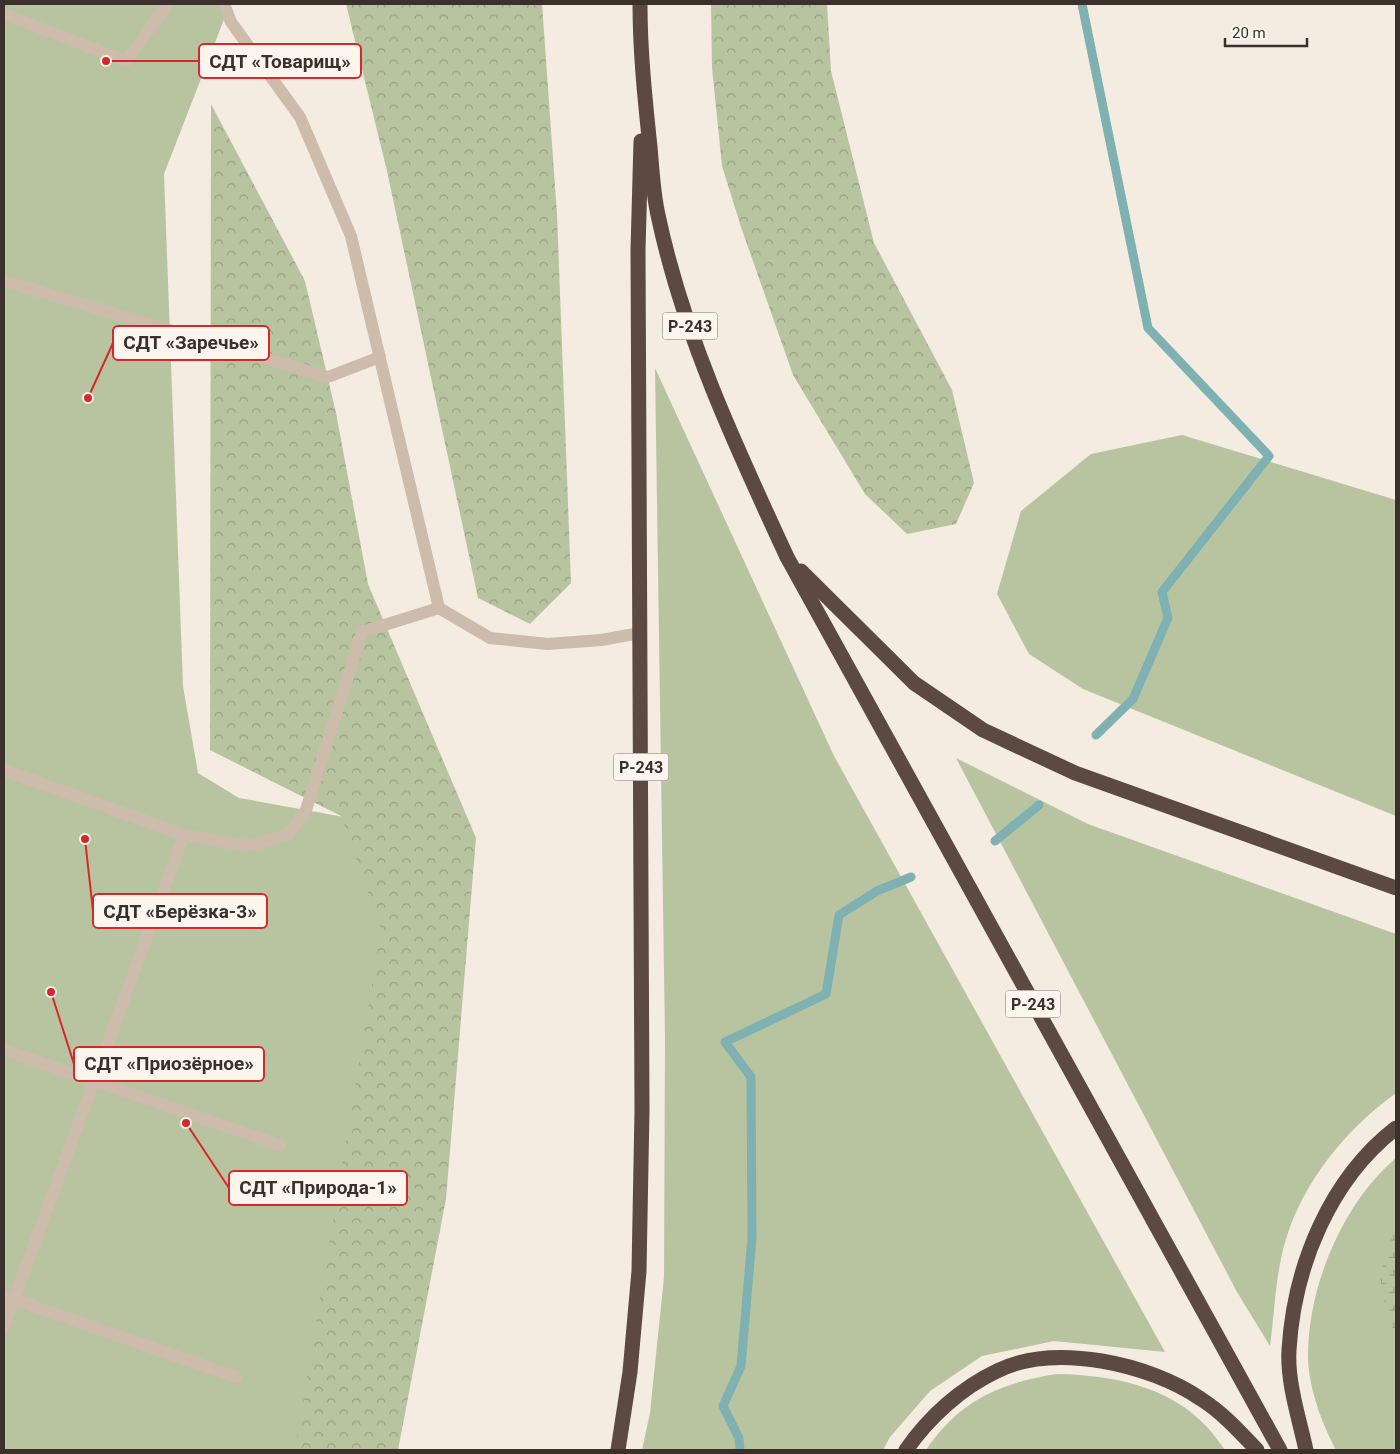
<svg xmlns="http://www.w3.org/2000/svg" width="1400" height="1454" font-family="Roboto,sans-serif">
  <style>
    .green { fill: #b8c4a0 }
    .forest { fill: url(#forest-crowns) }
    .wetland { fill: url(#wetland-marsh) }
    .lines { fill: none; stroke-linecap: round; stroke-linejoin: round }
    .stream { stroke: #7fb0b2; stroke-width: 9 }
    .minor { stroke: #cdbbac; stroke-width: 12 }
    .highway { stroke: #5c4a42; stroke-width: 15 }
    .labels { text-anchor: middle; stroke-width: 4.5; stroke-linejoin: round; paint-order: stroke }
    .shield { fill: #fbf5ee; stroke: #756b66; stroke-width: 1 }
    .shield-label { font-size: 16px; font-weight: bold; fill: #3b302b }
    .leader { fill: none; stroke: #d62828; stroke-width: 2 }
    .callout-dot { fill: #d62828; stroke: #fbf5ee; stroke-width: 2 }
    .callout { fill: #fbf5ee; stroke: #d62828; stroke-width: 2 }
    .callout-label { font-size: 19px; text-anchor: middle; font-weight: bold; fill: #3b302b }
  </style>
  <defs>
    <pattern id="forest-crowns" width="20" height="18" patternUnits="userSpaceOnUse" patternTransform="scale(1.25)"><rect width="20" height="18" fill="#b8c4a0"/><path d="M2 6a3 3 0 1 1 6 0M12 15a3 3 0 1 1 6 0" fill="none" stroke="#97a083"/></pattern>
    <pattern id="wetland-marsh" width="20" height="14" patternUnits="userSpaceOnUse" patternTransform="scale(1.25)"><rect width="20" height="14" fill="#b8c4a0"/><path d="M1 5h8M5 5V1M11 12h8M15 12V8" fill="none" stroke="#97a083"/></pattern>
  </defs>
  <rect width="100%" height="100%" fill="#f4ebe1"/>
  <g class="green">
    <path d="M4,4H230L164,174L183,686L198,773L239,798L422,831L300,1450H4Z"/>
    <path d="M655,368L834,756L1165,1352L1054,1341L982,1356L930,1391L890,1437L883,1450H642L650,1413L664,1277L665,1038Z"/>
    <path d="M1182,435L1396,500V816L1083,689L1029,654L997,594L1021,511L1091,454Z"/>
    <path d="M956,758L1088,824L1396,934V1093C1341,1133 1295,1191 1281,1259C1275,1287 1274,1317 1270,1346L1237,1292Z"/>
    <path d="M1396,1158V1450H1336C1322,1424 1309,1389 1308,1359C1307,1288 1342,1204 1396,1158Z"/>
    <path d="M1057,1374C1109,1375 1168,1385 1206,1426C1213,1433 1219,1442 1225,1450H926C959,1401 999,1383 1057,1374Z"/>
  </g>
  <g class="forest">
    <path d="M346,4H542L557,214L571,583L530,624L478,598L387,171Z"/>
    <path d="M711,4H827L831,71L874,243L952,390L974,483L956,524L907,534L865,494L793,375L741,227L722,166L712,68Z"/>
    <path d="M211,104L305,281L336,413L368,584L476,838L446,1199L398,1450H295L381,930L341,816L210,750Z"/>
  </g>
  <path class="wetland" d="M1396,1223V1335L1387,1315L1380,1276Z"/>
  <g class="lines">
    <g class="stream">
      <path d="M1082,4L1148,328L1269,456L1162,592L1168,618L1133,699L1096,735"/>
      <path d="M995,841L1039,805"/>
      <path d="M740,1450L739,1438L723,1406L741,1366L752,1238L751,1077L725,1042L826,994L839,915L877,891L911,877"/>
    </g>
    <g class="minor">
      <path d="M224,4L231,22L300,117L351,236L439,608L490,638L548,644L601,640L640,633"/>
      <path d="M4,14L126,61L168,4"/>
      <path d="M4,281L328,377L380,357"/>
      <path d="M4,770L184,835L247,846L288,835L306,810L362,632L439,608"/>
      <path d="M4,1050L280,1145"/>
      <path d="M4,1296L236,1377"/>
      <path d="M4,1327L184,835"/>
    </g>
    <g class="highway">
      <path d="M640,4C640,52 645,99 650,147C652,169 653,193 658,215C683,334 736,447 787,557L1280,1450"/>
      <path d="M801,571L914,683L983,730L1075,773L1396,888"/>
      <path d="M618,1450L630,1372L639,1271L642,1110L638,250L641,141"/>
      <path d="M906,1450C929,1417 961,1388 997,1371C1055,1342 1150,1364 1201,1399C1223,1413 1240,1432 1257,1450"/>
      <path d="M1306,1450C1299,1418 1287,1382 1289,1350C1294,1266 1330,1179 1396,1128"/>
    </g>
  </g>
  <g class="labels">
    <g class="shield">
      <rect x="662.5" y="312.5" width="55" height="27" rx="4"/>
      <rect x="613.5" y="753.5" width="55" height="27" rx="4"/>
      <rect x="1005.5" y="990.5" width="55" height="27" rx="4"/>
    </g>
    <g class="shield-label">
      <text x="690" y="332">Р-243</text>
      <text x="641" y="773">Р-243</text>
      <text x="1033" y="1010">Р-243</text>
    </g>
  </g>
  <path class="leader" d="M106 61L199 61M88 398L113 343M85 839L93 911M51 992L74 1064M186 1123L229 1188"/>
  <g class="callout-dot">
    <circle cx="106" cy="61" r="5"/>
    <circle cx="88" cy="398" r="5"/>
    <circle cx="85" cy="839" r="5"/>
    <circle cx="51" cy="992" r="5"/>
    <circle cx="186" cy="1123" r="5"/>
  </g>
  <g class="callout">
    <rect x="199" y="44" width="162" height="34" rx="5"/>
    <rect x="113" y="326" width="156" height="34" rx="5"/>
    <rect x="93" y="894" width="174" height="34" rx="5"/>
    <rect x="74" y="1047" width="190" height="34" rx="5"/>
    <rect x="229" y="1171" width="178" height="34" rx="5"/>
  </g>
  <g class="callout-label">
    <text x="280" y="68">СДТ «Товарищ»</text>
    <text x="191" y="349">СДТ «Заречье»</text>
    <text x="180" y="918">СДТ «Берёзка-3»</text>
    <text x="169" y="1070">СДТ «Приозёрное»</text>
    <text x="318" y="1194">СДТ «Природа-1»</text>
  </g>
  <rect width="1400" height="1454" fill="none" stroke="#3b302b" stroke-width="10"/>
  <path d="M1225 38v8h82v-8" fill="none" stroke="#3b302b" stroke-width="2.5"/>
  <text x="1232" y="38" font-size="15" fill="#3b302b" stroke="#fbf5ee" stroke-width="4" paint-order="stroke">20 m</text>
</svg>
